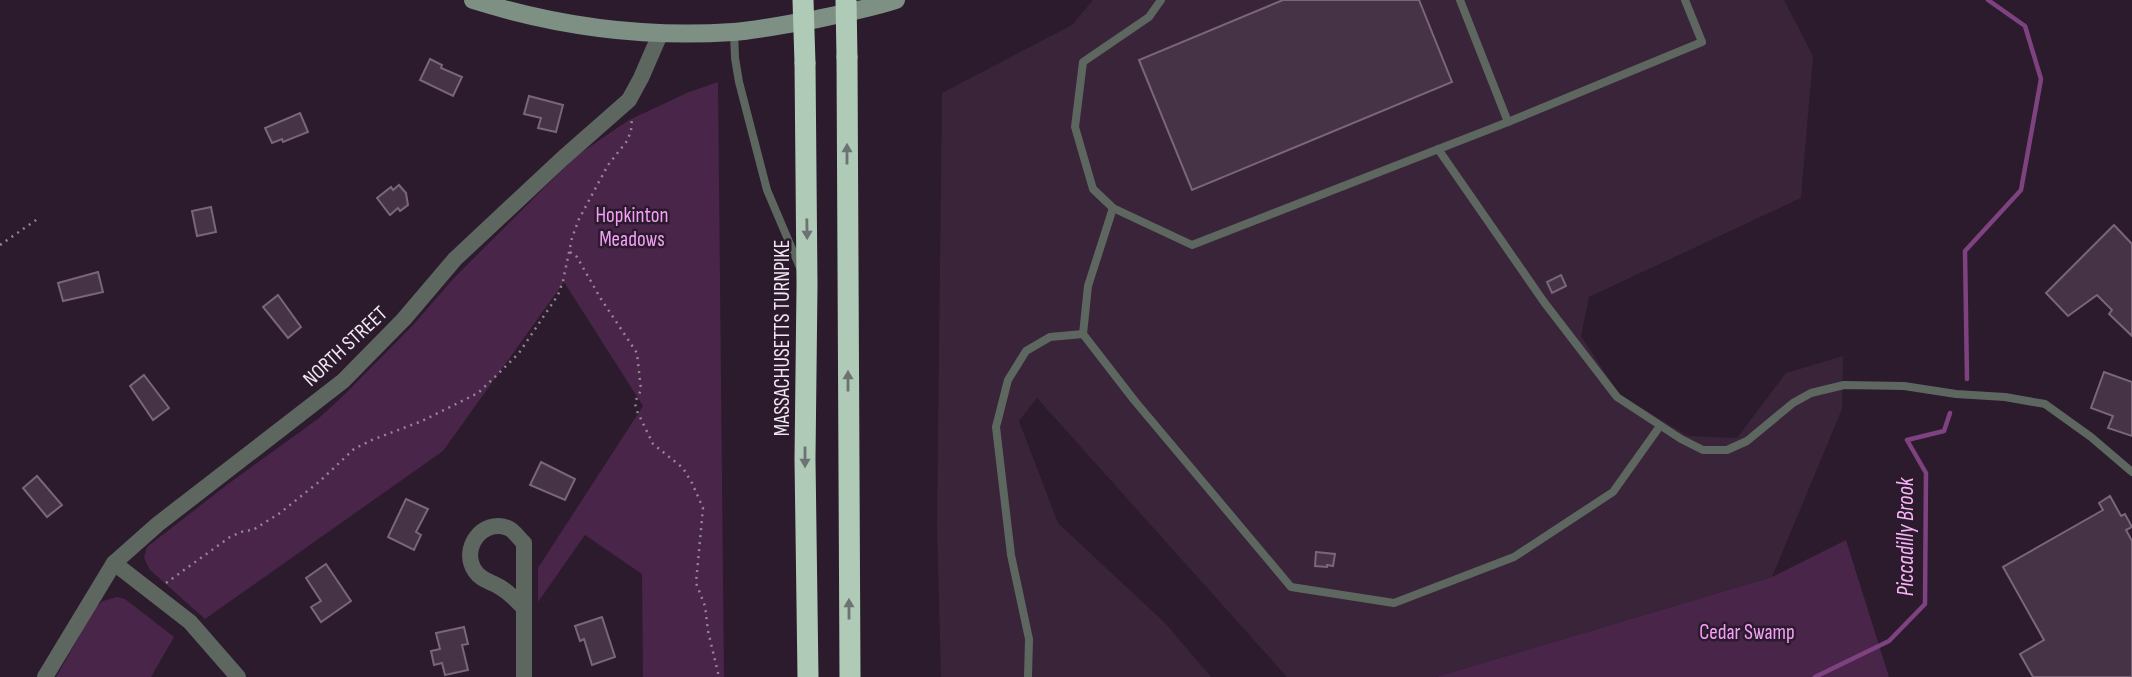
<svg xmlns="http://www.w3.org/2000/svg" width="2132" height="677" font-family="'Sofia Sans Condensed',sans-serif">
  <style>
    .built { fill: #392439 }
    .green { fill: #49254a }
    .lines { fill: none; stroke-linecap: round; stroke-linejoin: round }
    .stream { stroke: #7f4281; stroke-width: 4.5 }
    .building { fill: #463446; stroke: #796679; stroke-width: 2 }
    .path { stroke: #948694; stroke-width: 2.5; stroke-dasharray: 2 5; stroke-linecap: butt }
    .lane { stroke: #5d6760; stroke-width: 8 }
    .street { stroke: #5d6760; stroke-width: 16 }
    .secondary { stroke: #7e8f83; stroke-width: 18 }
    .highway { stroke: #afcab7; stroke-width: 21 }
    .highway-bridge { stroke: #afcab7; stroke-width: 21 }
    .oneway { fill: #6d7272 }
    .labels { text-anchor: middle; stroke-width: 5; stroke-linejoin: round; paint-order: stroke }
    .park-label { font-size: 21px; fill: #f5a0f8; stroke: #2b1b2c }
    .street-label { font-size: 21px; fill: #f1e6f1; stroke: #2b1b2c }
    .water-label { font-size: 23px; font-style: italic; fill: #f8b3f9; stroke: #2b1b2c }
  </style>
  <rect width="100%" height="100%" fill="#2b1b2c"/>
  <path class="built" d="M1093,0H1784L1813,56L1801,198L1589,297L1581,336L1619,394L1688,436L1737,438L1786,373L1843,356L1842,409L1772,577L1436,677H1287L1037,398L1019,421L1058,523L1165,623L1211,677H941L937,525L942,93L1072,25Z"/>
  <g class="green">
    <path d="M718,82L724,677H643L642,574L585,535L538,602V568L643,406L564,282L443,451L205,619L150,570L144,558L147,547L228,484L319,418L345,394L414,324L453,279L576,156L629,120L689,92Z"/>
    <path d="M1846,540L1889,677H1436L1772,577Z"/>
    <path d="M117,597L125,599L174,637L151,677H56L96,607L103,601Z"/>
  </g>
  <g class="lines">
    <g class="stream">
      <path d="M1967,379L1965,251L2021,190L2041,79L2025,26L1988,0"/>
      <path d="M1815,677L1889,641L1925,604L1926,473L1907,440L1944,431L1950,413"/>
    </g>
  </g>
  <g class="building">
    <path d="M1283,0H1419L1452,82L1192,190L1139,60Z"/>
    <path d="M430,59L442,65L441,68L462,77L453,96L420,80Z"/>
    <path d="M529,96L563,105L556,132L538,128L541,118L524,114Z"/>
    <path d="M300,113L308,132L283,142L282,139L272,143L265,128Z"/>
    <path d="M399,185L406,193L408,205L400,211L398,208L390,215L377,198L391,187L393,190Z"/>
    <path d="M211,207L216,232L197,236L192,211Z"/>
    <path d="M2114,225L2132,244V336L2109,314L2112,310L2097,295L2068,316L2046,293Z"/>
    <path d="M98,272L103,292L63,301L58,283Z"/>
    <path d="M1561,275L1566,286L1552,293L1547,282Z"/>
    <path d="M278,295L301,327L288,338L263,307Z"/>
    <path d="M2104,372L2132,382V436L2108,428L2113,416L2091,408Z"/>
    <path d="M144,375L169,408L153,420L130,386Z"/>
    <path d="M541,462L575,479L565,500L530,485Z"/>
    <path d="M37,476L62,505L47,517L23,488Z"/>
    <path d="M2110,496L2121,516L2125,514L2132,527L2126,530L2132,541V677H2033L2020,654L2044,640L2003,567L2103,510L2099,503Z"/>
    <path d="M406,499L428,509L416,532L421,535L414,550L388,537Z"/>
    <path d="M1316,552L1335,554L1333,566L1327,565V567L1315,566Z"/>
    <path d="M326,564L351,601L321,622L311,607L321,601L306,578Z"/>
    <path d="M602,617L615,657L592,665L584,639L580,641L575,626Z"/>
    <path d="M464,627L468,644L462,645L468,670L445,675L442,663L434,665L431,651L440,649L436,633Z"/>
  </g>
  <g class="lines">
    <g class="path">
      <path d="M0,245L39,218"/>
      <path d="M570,252L577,257L601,299L637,353L641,390L635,402L636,409L653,444L683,468L692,483L703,508L696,583L705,606L708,631L719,677"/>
      <path d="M166,583L230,537L244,531L253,530L280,513L320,481L354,449L372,440L422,421L478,393L499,373L519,353L558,295L563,281L572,238L579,219L608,165L627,141L631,131L632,117"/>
    </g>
    <g class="lane">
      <path d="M1161,0L1149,17L1083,62L1075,127L1093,189L1113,208L1088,286L1083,334L1134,400L1291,587L1394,603L1514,557L1613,492L1660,426"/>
      <path d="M734,32L735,58L739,82L767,190L801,270"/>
      <path d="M1508,122L1702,42L1685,0"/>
      <path d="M1438,149L1544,302L1617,397L1681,439L1703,450H1727L1747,441L1793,403L1811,393L1844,385L1904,386L1956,394L2005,397L2045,404L2091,437L2132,472"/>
      <path d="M1113,208L1192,245L1508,122L1460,0"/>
      <path d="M1028,677L1029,639L1011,555L996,427L1008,380L1026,351L1050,337L1083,334"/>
    </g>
    <g class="street">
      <path d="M114,563L190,622L238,677"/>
      <path d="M523,607C515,599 508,591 498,586C489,581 481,580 475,571C460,549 482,518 508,528C514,530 519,539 524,543V677"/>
      <path d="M45,677L114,563L158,524L343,381L404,319L455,259L563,158L629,100L641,78L661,32"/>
    </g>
    <path class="secondary" d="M473,0C556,26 646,38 733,32C759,30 786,24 812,20C841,14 868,9 896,0"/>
    <g class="highway">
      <path d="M847,57L850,677"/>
      <path d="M805,63L807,285L805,459L808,677"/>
    </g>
    <g class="highway-bridge">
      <path d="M803,0L805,63"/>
      <path d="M846,0L847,57"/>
    </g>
  </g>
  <defs><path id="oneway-solid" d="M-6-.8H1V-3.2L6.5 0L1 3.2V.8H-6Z" transform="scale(1.75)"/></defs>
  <g class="oneway">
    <use href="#oneway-solid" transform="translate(847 154) rotate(-90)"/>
    <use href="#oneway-solid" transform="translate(807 229) rotate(89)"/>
    <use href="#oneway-solid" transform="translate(848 381) rotate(-90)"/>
    <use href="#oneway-solid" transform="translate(805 457) rotate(90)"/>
    <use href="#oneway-solid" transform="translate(849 609) rotate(-90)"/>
  </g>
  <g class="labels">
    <g class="park-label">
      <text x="632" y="222">Hopkinton<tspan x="632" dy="24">Meadows</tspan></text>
      <text x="1747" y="639">Cedar Swamp</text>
    </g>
    <g class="street-label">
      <text transform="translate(782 338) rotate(-90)" y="7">MASSACHUSETTS TURNPIKE</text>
      <text transform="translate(345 346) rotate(-43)" y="7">NORTH STREET</text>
    </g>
    <g class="water-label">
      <text transform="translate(1905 537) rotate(-90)" y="8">Piccadilly Brook</text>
    </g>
  </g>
</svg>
